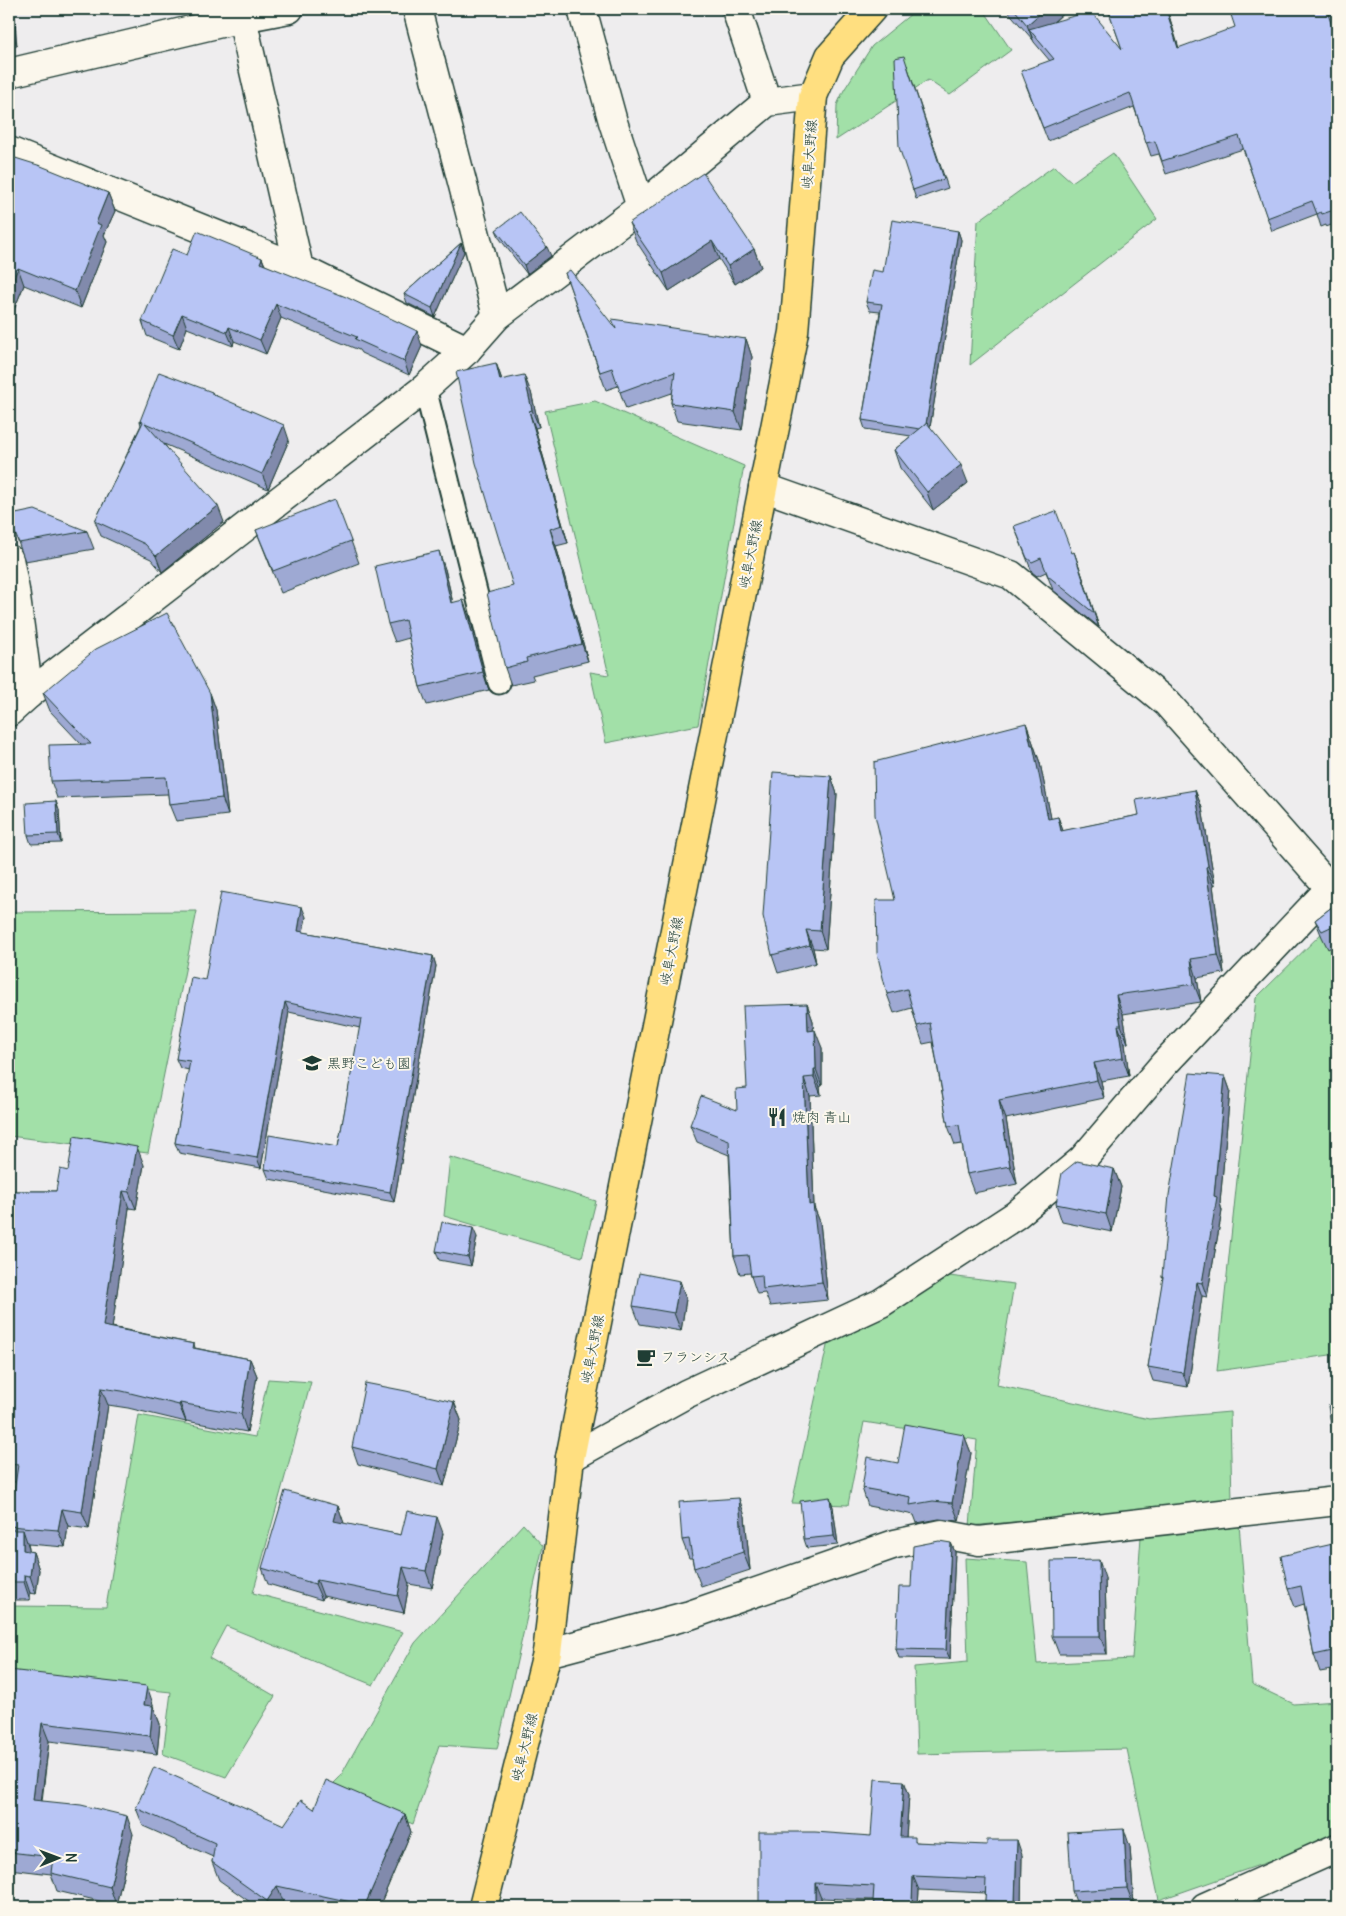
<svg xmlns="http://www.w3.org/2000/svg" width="1346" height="1916" font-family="Delius,'Klee One',sans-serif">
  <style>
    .green { fill: #a2e0a8; stroke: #608e6e }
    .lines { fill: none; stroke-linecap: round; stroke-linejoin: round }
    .lane-casing { stroke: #1f3d34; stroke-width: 25 }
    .street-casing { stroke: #1f3d34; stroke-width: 31 }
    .primary-casing { stroke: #1f3d34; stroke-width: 31 }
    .lane { stroke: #fbf7ec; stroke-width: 21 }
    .street { stroke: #fbf7ec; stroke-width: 28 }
    .primary { stroke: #ffdf80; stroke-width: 28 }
    .wall { fill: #9ea9d3; stroke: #1f3d34 }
    .shaded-wall { fill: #818aac; stroke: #1f3d34 }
    .building { fill: #b8c5f5; stroke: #1f3d34 }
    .labels { text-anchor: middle; stroke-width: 4; stroke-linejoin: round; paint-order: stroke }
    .street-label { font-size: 14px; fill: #1f3d34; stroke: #fbf7ec }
    .poi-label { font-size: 14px; fill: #1f3d34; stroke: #fbf7ec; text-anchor: start }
  </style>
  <rect width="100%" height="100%" fill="#eeedee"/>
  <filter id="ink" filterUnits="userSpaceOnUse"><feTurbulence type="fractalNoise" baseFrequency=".02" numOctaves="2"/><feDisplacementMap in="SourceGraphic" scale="10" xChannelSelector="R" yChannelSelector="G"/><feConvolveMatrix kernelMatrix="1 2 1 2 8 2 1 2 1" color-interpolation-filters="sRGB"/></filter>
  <g filter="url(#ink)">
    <g class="green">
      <path d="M917,9H983L1011,50L950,95L928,80L836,140L837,105L844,90L872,46Z"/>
      <path d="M1113,153L1157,219L970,365L978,221L1054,166L1072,182Z"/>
      <path d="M595,401L744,466L698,725L606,743L590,672L609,675L545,411Z"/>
      <path d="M197,911L148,1153L9,1136V912Z"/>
      <path d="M1337,918V1354L1217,1371L1256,998Z"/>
      <path d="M450,1157L596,1201L582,1257L444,1216Z"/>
      <path d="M941,1275L1014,1284L997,1385L1149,1419L1230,1412L1232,1502L970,1526L977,1440L864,1422L848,1505L792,1503L829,1337Z"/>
      <path d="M268,1379L311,1382L253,1593L403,1632L373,1685L226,1626L209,1658L275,1696L226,1777L163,1754L171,1692L9,1675V1606L106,1607L139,1415L255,1437Z"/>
      <path d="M523,1524L543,1546L497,1749L439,1745L413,1824L327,1790L340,1777L415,1643Z"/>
      <path d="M1239,1524L1252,1684L1294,1704L1337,1701V1838L1159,1900L1127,1749L917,1754L914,1667L968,1662L965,1558L1027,1562L1037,1664L1132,1659L1141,1537Z"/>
    </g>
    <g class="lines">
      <g class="lane-casing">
        <path id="lane" d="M425,388L499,683"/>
      </g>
      <g class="street-casing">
        <g id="street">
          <path d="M417,9L497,316"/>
          <path d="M582,9L613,122L641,207"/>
          <path d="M736,9L767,102"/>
          <path d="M242,18L299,268"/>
          <path d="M9,73L242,18L289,9"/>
          <path d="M9,151L299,268L467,350"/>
          <path d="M763,487L1011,575L1167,703L1337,896"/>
          <path d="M9,559L15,590L29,694"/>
          <path d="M9,712L29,694L425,388L467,350L497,316L641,207L767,102L813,96"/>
          <path d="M570,1458L686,1394L881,1303L1016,1215L1082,1160L1164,1064L1337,881"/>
          <path d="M547,1653L690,1615L895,1544L942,1534L979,1541L1337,1501"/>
          <path d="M1205,1907L1337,1848"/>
        </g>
      </g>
      <g class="primary-casing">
        <path id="primary" d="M483,1907L547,1653L570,1458L794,332L813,96L830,56L872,9"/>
      </g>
      <use href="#lane" class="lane"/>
      <use href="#street" class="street"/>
      <use href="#primary" class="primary"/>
    </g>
    <g class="wall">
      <path d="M9,9L17,46L9,47Z"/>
      <path d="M1006,9H1068L1054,22L1122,49L1108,9H1167L1179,48L1334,9L1337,18V26L1333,27L1337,40V223L1326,227V225L1321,227L1317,214L1272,231L1243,149L1166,174L1159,154L1151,156L1134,107L1048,141L1026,85L1050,61L1034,42L1033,40Z"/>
      <path d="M907,65L948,188L916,199L913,190Z"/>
      <path d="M9,156L108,193L115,211L104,235L107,242L81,308L24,285L9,322Z"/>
      <path d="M629,223L754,249L761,267L735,284L719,259L669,291L636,241Z"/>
      <path d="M496,230L551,256L527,274L500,239Z"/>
      <path d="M958,231L961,240L930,427L968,483L933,510L900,468L894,450L911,436L865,429L862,420L880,312L870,311L866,302L883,272Z"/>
      <path d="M461,243L464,252L435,317L407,303L404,294Z"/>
      <path d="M187,255L262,258L265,265L422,346L409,375L361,353L359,350L281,318L266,354L234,341L233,346L187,328L179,349L147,336L142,321Z"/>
      <path d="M565,273L616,329L746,339L752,357L742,430L677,421L671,403L672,393L626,409L618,386L606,390Z"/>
      <path d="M496,363L502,380L531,392L539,427L535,428L568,543L556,546L588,661L532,675L534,680L511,685L505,668L513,586Z"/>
      <path d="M212,392L213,394L289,440L268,489L164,444L224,522L162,572L151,559L101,536L95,521L141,425L140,421Z"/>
      <path d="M1014,526L1072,553L1079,566L1099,627L1053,590L1046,572L1037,576L1032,572Z"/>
      <path d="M256,530L351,541L359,563L281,593Z"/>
      <path d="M14,531H87L94,549L25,561Z"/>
      <path d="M445,569L453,603L470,618L489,690L427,705L420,687L409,638L395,642L388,624Z"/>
      <path d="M43,693H210L216,710L228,815L176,821L169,804L168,794L57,798L51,781L81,744L50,711Z"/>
      <path d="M1026,723L1040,763L1051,819L1058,817L1063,831L1139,815L1195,790L1202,808L1215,885H1213L1224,973L1197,978L1201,1002L1123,1014L1128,1043L1125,1044L1129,1076L1101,1081L1104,1098L1006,1119L1017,1184L974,1193L967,1174L962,1144L955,1145L948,1126L933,1042L923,1044L917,1026L912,1008L894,1013L887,994L895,900Z"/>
      <path d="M831,776L837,794L826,949L813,948L816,963L778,973L772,955Z"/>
      <path d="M59,810L61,843L31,844L28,835Z"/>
      <path d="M1337,903V944L1328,949L1322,937L1315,920Z"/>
      <path d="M306,917L303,932L433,956L436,966L394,1202L269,1179L265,1169L338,1147L360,1028L289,1012L261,1168L179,1153L175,1143L189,1070L180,1068L176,1059L205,980Z"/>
      <path d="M807,1004L813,1021V1030L822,1048V1086L820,1087L821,1095L810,1096L814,1207L820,1222L828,1300L770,1306L765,1293L757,1294L750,1273L740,1274L734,1256L729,1155L697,1142L690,1125L737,1110L747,1088Z"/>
      <path d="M1225,1076L1230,1090L1220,1203L1222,1211L1207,1297L1202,1296L1188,1387L1153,1381L1148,1367L1163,1280L1162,1277Z"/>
      <path d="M144,1165L136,1209L129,1208L112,1327L194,1344L195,1348L250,1359L257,1376L247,1432L186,1421V1422L128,1408L108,1405L89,1529L68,1526L65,1547L28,1544L29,1551L33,1552L39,1570L36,1594L30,1593V1600H9V1530H10L9,1525L16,1482H9V1191H56L68,1171Z"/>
      <path d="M1114,1169L1121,1187L1112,1232L1062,1222L1056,1204Z"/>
      <path d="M477,1237L471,1266L439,1260L436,1251Z"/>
      <path d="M680,1281L686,1299L681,1331L640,1324L633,1306Z"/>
      <path d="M454,1402L461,1420L444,1486L358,1464L352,1447Z"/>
      <path d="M964,1435L971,1453L959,1521L939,1519L917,1523L914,1515L868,1506L862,1488L898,1463Z"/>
      <path d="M830,1497L833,1507L838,1545L807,1548L804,1539Z"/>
      <path d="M338,1506L344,1524L401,1535L443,1533L432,1588L409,1584L404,1613L323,1596L322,1600L268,1584L262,1568Z"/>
      <path d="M745,1516L750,1570L701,1586L694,1568L692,1558H689L682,1540Z"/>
      <path d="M951,1543L955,1552L950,1659L899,1658L896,1649L911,1587Z"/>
      <path d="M1337,1543V1669L1320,1672L1314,1655L1304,1604L1295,1607L1288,1589Z"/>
      <path d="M1105,1578L1107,1654H1059L1052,1636Z"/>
      <path d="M9,1670L153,1704V1706L160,1724L157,1754L49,1741L42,1801L133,1834L116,1905L57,1891L51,1874L9,1869Z"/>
      <path d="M904,1781L909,1795L906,1837L916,1842L1022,1855L1021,1907H988L985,1901L986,1893L919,1890L918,1907H875L873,1900L821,1898V1907H760L759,1905L871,1836Z"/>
      <path d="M136,1808L284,1825L314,1809L405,1814L411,1832L379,1907H300L284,1904L281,1907H257L219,1880L212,1862L213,1857L143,1826Z"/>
      <path d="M1130,1847L1134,1906L1108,1907H1078L1072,1891Z"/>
    </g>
    <g class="shaded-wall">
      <path d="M9,9H14L17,46L11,29Z"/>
      <path d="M1045,9H1068L1036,37L1029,29L1033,40L1027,25Z"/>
      <path d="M1166,9H1167L1182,61Z"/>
      <path d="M108,193L115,211L104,235L107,242L81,308L75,291L96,223Z"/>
      <path d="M958,231L961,240L928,439L925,430Z"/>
      <path d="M712,241L719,259L669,291L663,273Z"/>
      <path d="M461,243L464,252L435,317L432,308Z"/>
      <path d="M547,247L551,256L527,274L524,265Z"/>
      <path d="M754,249L761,267L735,284L728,266Z"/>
      <path d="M262,258L267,272L260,263Z"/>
      <path d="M18,268L24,285L9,322V289Z"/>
      <path d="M276,304L281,318L266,354L260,340Z"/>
      <path d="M182,314L187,328L179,349L173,335Z"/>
      <path d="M229,327L234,341L233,346L227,332Z"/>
      <path d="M417,331L422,346L409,375L404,361Z"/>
      <path d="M746,339L752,357L742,430L735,412Z"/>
      <path d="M496,363L502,380H500Z"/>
      <path d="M524,375L531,392L539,427L532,410Z"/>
      <path d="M529,411L535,428L568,543L562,525Z"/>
      <path d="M284,425L289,440L268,489L262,474Z"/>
      <path d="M961,465L968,483L933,510L927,492Z"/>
      <path d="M218,506L224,522L162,572L156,556Z"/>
      <path d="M550,529L556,546L588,661L582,644Z"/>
      <path d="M439,551L445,569L457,621L451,603Z"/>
      <path d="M1074,552L1079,566L1099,627L1094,613Z"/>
      <path d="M463,600L470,618L489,690L483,672Z"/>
      <path d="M210,693L216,710L228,815L222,798Z"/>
      <path d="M1026,723L1040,763L1055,838L1048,819Z"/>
      <path d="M831,776L837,794L826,949L820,931Z"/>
      <path d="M1195,790L1202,808L1215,885L1208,866Z"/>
      <path d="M56,801L59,810L61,843L58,834Z"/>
      <path d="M1058,817L1065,836L1061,831Z"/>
      <path d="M1206,867L1213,885L1224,973L1218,955Z"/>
      <path d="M302,907L306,917L301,941L298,931Z"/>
      <path d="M806,930L813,948L816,963L810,945Z"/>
      <path d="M433,956L436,966L394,1202L390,1192Z"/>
      <path d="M1191,959L1197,978L1201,1002L1194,984Z"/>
      <path d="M1116,995L1123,1014L1128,1043L1121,1025Z"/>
      <path d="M285,1002L289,1012L261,1168L257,1158Z"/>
      <path d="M807,1004L813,1021L814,1048L808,1031Z"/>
      <path d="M1118,1025L1125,1044L1129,1076L1123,1058Z"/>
      <path d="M815,1030L822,1048V1086L816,1069Z"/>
      <path d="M1094,1063L1101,1081L1104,1098L1097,1080Z"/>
      <path d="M814,1069L820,1087L821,1095L814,1077Z"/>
      <path d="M1225,1076L1230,1090L1220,1203L1222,1211L1207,1297L1202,1283L1214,1196Z"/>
      <path d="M804,1078L810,1096L814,1207L820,1222L828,1300L822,1282L809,1205Z"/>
      <path d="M999,1100L1006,1119L1017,1184L1010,1166Z"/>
      <path d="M137,1147L144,1165L136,1209L129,1192Z"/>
      <path d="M1114,1169L1121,1187L1112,1232L1106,1214Z"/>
      <path d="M123,1191L129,1208L110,1343L103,1326Z"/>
      <path d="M473,1228L477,1237L471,1266L468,1257Z"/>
      <path d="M680,1281L686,1299L681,1331L674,1313Z"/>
      <path d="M1197,1282L1202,1296L1188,1387L1183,1373Z"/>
      <path d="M250,1359L257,1376L247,1432L241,1414Z"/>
      <path d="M101,1388L108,1405L89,1529L82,1512Z"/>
      <path d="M454,1402L461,1420L444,1486L438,1469Z"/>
      <path d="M180,1403L186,1421V1422L179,1405Z"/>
      <path d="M964,1435L971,1453L959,1521L952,1503Z"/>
      <path d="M830,1497L833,1507L838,1545L834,1536Z"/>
      <path d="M739,1498L745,1516L750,1570L743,1552Z"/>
      <path d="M338,1506L344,1523L340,1538L334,1521Z"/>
      <path d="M62,1509L68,1526L65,1547L58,1530Z"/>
      <path d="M437,1517L443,1533L432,1588L426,1571Z"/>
      <path d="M23,1530L29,1548L30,1568L23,1550Z"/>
      <path d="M951,1543L955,1552L950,1659L946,1650Z"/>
      <path d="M33,1552L39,1570L36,1594L30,1576Z"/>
      <path d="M1099,1560L1105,1578L1107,1654L1100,1636Z"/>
      <path d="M403,1567L409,1584L404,1613L398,1596Z"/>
      <path d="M24,1575L30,1593V1600L24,1582Z"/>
      <path d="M317,1580L323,1596L322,1600L315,1584Z"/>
      <path d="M147,1686L153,1704L150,1723L144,1705Z"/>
      <path d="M153,1706L160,1724L157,1754L150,1736Z"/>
      <path d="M42,1723L49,1741L39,1818L33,1800Z"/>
      <path d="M904,1781L909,1795L905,1851L900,1837Z"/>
      <path d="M405,1814L411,1832L379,1907H366L365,1905Z"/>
      <path d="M127,1816L133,1834L116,1905L110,1887Z"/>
      <path d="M1124,1829L1130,1847L1134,1906L1127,1888Z"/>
      <path d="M1017,1840L1022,1855L1021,1907H1017L1015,1902Z"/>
      <path d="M913,1876L919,1890L918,1907H914L912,1902Z"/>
      <path d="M815,1883L821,1898V1907H817L815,1904Z"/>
      <path d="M277,1886L284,1904L281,1907H269L267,1901Z"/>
    </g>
    <g class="building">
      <path d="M9,9L11,29H9Z"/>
      <path d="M1014,9H1045L1027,25Z"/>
      <path d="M1108,9H1166L1178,48L1235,27L1230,12L1240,9H1334L1335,12L1328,14L1337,41V209L1322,214L1321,212L1317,214L1312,201L1267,218L1239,136L1162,161L1155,141L1146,143L1130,93L1043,128L1021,71L1054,59L1029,29L1091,11L1122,49Z"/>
      <path d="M904,56L944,179L913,190L899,147L895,58Z"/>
      <path d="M9,156L41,166L108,193L96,223L101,225L75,291L18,268L9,289Z"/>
      <path d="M703,173L754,249L728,266L712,241L663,273L629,223Z"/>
      <path d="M520,212L547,247L524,265L496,230Z"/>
      <path d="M892,220L958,231L926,424L920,429L862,420L882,304L866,302L872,270L883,272Z"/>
      <path d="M197,231L262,258L260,263L346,297L417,331L404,361L355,339L357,337L276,304L260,340L229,327L227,332L182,314L173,335L142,321L172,249L187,255Z"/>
      <path d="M461,243L432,308L404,294Z"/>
      <path d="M570,270L616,329L612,319L746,339L735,412L671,403L675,372L620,392L612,368L600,372L565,273Z"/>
      <path d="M1337,356V363L1335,357Z"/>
      <path d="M496,363L500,380L524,375L532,410L529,411L562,525L550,529L582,644L526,658L527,662L505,668L487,593L513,586L476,463L456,372Z"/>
      <path d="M159,372L212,392V394L284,425L262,474L145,423L218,506L156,556L145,544L95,521L143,422L140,421Z"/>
      <path d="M927,423L961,465L927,492L894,450Z"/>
      <path d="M335,499L351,541L273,571L256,530Z"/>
      <path d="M35,510L87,531L19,543L14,531L11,515Z"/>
      <path d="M1056,511L1072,553L1074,552L1094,613L1048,576L1041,558L1032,562L1027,558L1014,526Z"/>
      <path d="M439,551L451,603L463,600L483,672L420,687L405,620L388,624L375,566Z"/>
      <path d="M167,613L210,693L222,798L169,804L166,777L51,781L49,745L91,744L43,693L96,649Z"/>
      <path d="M1026,723L1031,745H1033L1048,819L1058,817L1061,831L1139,815L1136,800L1195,790L1208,866L1206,867L1218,955L1191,959L1194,984L1116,995L1121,1025H1118L1123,1058L1094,1063L1097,1080L999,1100L1010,1166L967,1174L959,1125L948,1126L930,1023L917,1026L907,989L887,994L877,953L876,900H895L875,815L874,762Z"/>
      <path d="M773,772L831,776L820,931L806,930L810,945L772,955L763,916Z"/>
      <path d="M56,801L58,834L28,835L26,803Z"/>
      <path d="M221,892L302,907L298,931L433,956L390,1192L265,1169L269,1135L338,1147L361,1019L285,1002L257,1158L175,1143L190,1061L176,1059L191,977L205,980Z"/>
      <path d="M1337,903V924L1322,931L1315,920Z"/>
      <path d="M807,1004L808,1031L815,1030L816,1069H814V1077L804,1078L809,1205L813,1204L822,1282L763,1289L762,1275L751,1276L748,1255L734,1256L729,1140L690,1125L701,1096L737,1110L736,1089L747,1088L743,1006Z"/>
      <path d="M1190,1073L1225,1076L1214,1196L1217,1197L1202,1283L1197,1282L1183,1373L1148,1367L1163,1277H1162L1169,1195Z"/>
      <path d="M74,1136L137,1147L129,1192L123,1191L103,1326L194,1344L193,1348L250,1359L241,1414L180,1403L179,1405L122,1391L101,1388L82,1512L62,1509L58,1530L9,1526L18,1465L9,1464V1191H56L60,1169L68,1171Z"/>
      <path d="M1077,1161L1114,1169L1106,1214L1056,1204L1062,1173Z"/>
      <path d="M442,1222L473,1228L468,1257L436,1251Z"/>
      <path d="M639,1273L680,1281L674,1313L633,1306Z"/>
      <path d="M365,1383L406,1391L454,1402L438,1469L352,1447Z"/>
      <path d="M1337,1404V1460L1328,1406Z"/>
      <path d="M905,1424L964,1435L952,1503L933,1501L910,1505L911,1497L862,1488L867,1457L898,1463Z"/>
      <path d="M285,1491L338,1506L334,1521L401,1535L407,1511L437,1517L426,1571L403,1567L398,1596L317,1580L315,1584L262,1568Z"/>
      <path d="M830,1497L834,1536L804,1539L800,1501Z"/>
      <path d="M739,1498L743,1552L694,1568L689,1539L682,1540L679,1502Z"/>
      <path d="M1337,1503V1523L1333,1504Z"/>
      <path d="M9,1530H23V1550L33,1552L30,1576L24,1575V1582H9Z"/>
      <path d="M939,1541L951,1543L946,1650L896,1649L899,1587H911L913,1546Z"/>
      <path d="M1337,1543V1650L1314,1655L1301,1586L1288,1589L1281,1556Z"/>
      <path d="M1099,1560L1100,1636H1052L1051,1561Z"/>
      <path d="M9,1670L147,1686L144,1705L153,1706L150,1736L42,1723L33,1800L81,1805L127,1816L110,1887L51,1873L53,1857L9,1852Z"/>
      <path d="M154,1767L284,1825L301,1800L314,1809L326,1780L405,1814L365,1905L277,1886L267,1901L212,1862L215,1843L136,1808Z"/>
      <path d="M875,1779L904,1781L900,1837H915V1842L987,1845V1840H1017L1015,1902L985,1901L986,1879L913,1876L912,1902L873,1901L874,1886L815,1883V1904L759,1905V1832H815L871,1836Z"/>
      <path d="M1124,1829L1127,1888L1072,1891L1068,1832Z"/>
    </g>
  </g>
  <defs>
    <g id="school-bare" transform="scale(1.5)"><path d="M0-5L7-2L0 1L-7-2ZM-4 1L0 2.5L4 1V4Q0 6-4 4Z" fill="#1f3d34" stroke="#fbf7ec" stroke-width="2.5" paint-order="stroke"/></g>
    <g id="restaurant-bare" transform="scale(1.5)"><path d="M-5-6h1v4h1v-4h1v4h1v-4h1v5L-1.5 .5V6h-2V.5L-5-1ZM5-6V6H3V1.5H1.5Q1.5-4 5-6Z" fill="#1f3d34" stroke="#fbf7ec" stroke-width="2.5" paint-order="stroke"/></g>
    <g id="cafe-bare" transform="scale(1.5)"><path d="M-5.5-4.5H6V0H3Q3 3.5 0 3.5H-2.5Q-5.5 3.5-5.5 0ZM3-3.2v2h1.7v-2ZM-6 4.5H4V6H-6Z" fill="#1f3d34" stroke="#fbf7ec" stroke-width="2.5" paint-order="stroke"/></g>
  </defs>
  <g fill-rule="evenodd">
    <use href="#school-bare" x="312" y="1063"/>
    <use href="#restaurant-bare" x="777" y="1117"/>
    <use href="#cafe-bare" x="646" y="1357"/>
  </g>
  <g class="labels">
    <g class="street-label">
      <text transform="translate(809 154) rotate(-86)" y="5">岐阜大野線</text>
      <text transform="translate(750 554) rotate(-79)" y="5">岐阜大野線</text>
      <text transform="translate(671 951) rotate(-79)" y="5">岐阜大野線</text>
      <text transform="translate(592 1349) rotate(-79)" y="5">岐阜大野線</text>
      <text transform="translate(524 1747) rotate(-76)" y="5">岐阜大野線</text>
    </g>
    <g class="poi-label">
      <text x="327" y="1068">黒野こども園</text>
      <text x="792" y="1122">焼肉 青山</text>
      <text x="661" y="1362">フランシス</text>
    </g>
  </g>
  <rect width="1346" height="1916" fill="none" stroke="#fbf7ec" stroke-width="30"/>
  <rect x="15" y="15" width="1316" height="1886" fill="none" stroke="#1f3d34" stroke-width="2" filter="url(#ink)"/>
  <g transform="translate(58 1858) rotate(89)" stroke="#fbf7ec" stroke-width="4" paint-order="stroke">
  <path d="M0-4L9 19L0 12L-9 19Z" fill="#1f3d34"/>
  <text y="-8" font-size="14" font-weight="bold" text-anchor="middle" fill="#1f3d34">N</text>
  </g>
</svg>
